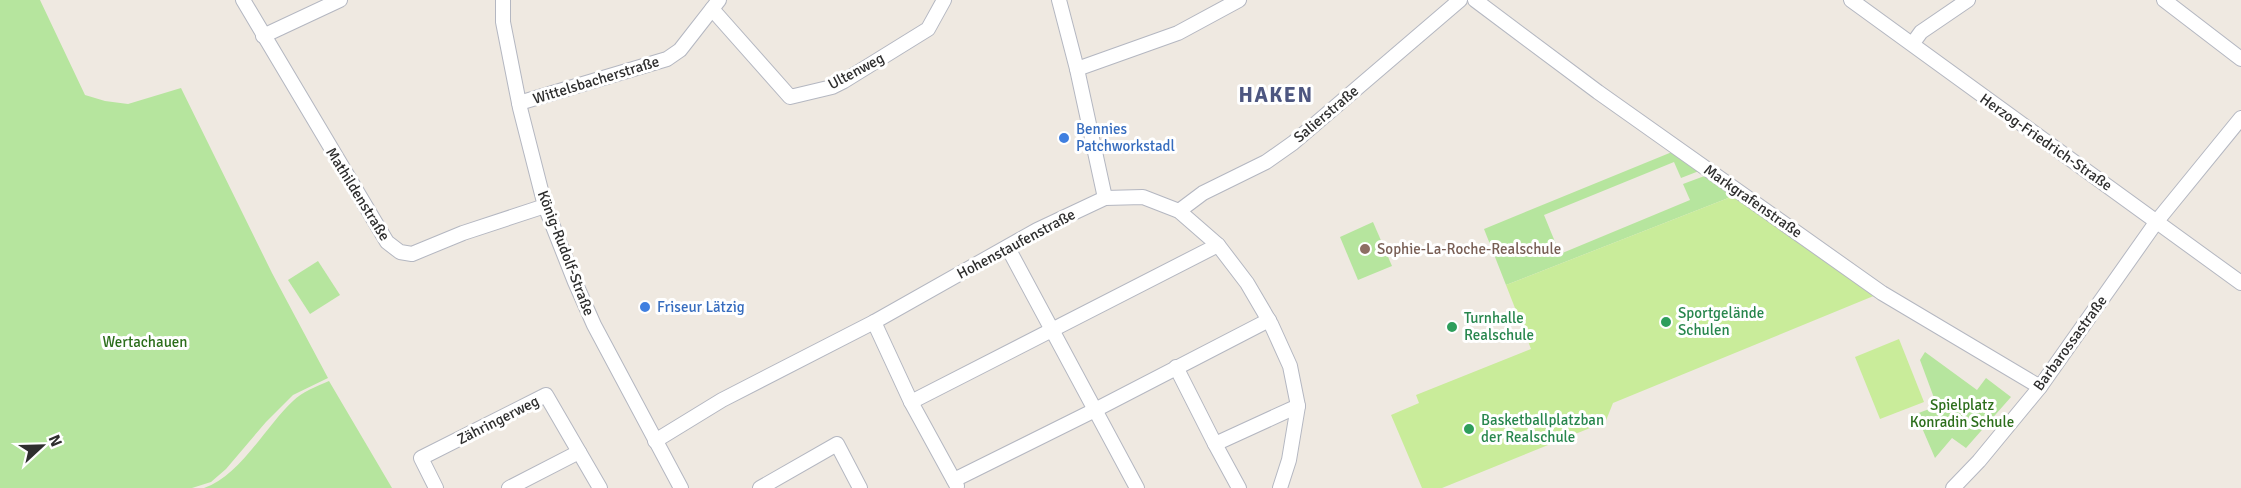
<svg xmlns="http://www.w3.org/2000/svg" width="2241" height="488" font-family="Signika,sans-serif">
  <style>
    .green { fill: #b6e59e }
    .pitch { fill: #c9ec9a }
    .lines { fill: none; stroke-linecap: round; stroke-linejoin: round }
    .street-casing { stroke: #b4b7c1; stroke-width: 16 }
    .street { stroke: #fff; stroke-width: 14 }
    .shop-dot { fill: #3f7fe0; stroke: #fff; stroke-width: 2 }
    .education-dot { fill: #8d6e63; stroke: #fff; stroke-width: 2 }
    .leisure-dot { fill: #2e9e5b; stroke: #fff; stroke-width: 2 }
    .labels { text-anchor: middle; stroke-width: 6; stroke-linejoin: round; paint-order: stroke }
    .street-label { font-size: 15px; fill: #2e2e2e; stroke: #fff }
    .shop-label { font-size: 15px; fill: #366cbe; stroke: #fff; text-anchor: start }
    .education-label { font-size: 15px; fill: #785e54; stroke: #fff; text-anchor: start }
    .leisure-label { font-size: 15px; fill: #27864d; stroke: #fff; text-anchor: start }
    .park-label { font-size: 15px; fill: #2c6e1b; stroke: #fff }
    .district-label { font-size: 21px; font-weight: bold; letter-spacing: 1.5px; fill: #4d5680; stroke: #fff }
  </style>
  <rect width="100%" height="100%" fill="#efe9e1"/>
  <g class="green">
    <path d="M0,0H40L85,95L105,101L128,104L181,88L272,273L328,378L293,395L266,422L226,469L211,482L192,488H0Z"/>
    <path d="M1672,152L1699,171L1681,178L1674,162L1544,215L1560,254L1690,200L1683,184L1707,175L1736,195L1506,285L1484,229Z"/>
    <path d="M1373,222L1392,266L1358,280L1340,237Z"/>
    <path d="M318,261L340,295L310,314L288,280Z"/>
    <path d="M1925,352L1977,390L1986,378L2011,397L1966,448L1952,438L1935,458L1916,414L1937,406L1920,360Z"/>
    <path d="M329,381L392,488H204C240,476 265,427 293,401C302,392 317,386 329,381Z"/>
  </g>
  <g class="pitch">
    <path d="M1736,195L1876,295L1613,403L1603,428L1595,426L1442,488H1422L1391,415L1419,403L1416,395L1531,349L1506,285Z"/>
    <path d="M1899,339L1924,402L1880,419L1855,357Z"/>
  </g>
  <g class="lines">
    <g class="street-casing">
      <g id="street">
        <path d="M243,0L387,242L400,252L412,254L463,233L545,206"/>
        <path d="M503,0V22L520,108L545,206L575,282L594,325L681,488"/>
        <path d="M1059,0L1077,69L1105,198"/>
        <path d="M1475,0L1598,92L1882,293L2040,387"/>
        <path d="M1851,0L2241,283"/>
        <path d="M2164,0L2241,59"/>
        <path d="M712,9L790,97L832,87L844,81L928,29L944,0"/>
        <path d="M263,36L340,0"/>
        <path d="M1913,43L1921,32L1968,0"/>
        <path d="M1077,69L1178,33L1239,0"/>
        <path d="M519,103L667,59L680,50L719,0"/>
        <path d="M1179,211L1203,193L1266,162L1293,143L1460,0"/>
        <path d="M1008,248L1137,488"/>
        <path d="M874,322L911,402L957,486"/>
        <path d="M1176,367L1215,444L1239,488"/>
        <path d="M911,402L1218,245"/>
        <path d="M655,441L722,400L874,322L1037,230L1105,198L1143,197L1179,211L1218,245L1247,283L1271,324L1290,366L1298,406L1289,460L1280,488"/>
        <path d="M1215,444L1298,406"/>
        <path d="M954,480L1095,410L1269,320"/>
        <path d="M436,488L421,458L546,395L600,488"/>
        <path d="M509,488L579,452"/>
        <path d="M760,488L837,444L860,488"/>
        <path d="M1953,488L1979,461L2040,387L2157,221L2241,118"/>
      </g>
    </g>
    <use href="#street" class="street"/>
  </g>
  <g class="shop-dot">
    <circle cx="1064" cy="138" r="6"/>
    <circle cx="645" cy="307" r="6"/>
  </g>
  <circle class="education-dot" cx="1365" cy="249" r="6"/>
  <g class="leisure-dot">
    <circle cx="1666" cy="322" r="6"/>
    <circle cx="1452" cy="327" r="6"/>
    <circle cx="1469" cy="429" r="6"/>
  </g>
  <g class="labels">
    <g class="street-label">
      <text transform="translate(856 71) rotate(-28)" y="5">Ultenweg</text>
      <text transform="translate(596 80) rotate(-17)" y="5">Wittelsbacherstraße</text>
      <text transform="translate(1326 114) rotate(-40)" y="5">Salierstraße</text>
      <text transform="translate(2046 142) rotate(35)" y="5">Herzog-Friedrich-Straße</text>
      <text transform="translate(358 194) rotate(58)" y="5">Mathildenstraße</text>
      <text transform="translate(1753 201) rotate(35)" y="5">Markgrafenstraße</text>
      <text transform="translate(1016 244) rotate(-28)" y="5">Hohenstaufenstraße</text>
      <text transform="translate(566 253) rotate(69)" y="5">König-Rudolf-Straße</text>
      <text transform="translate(2070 343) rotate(-54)" y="5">Barbarossastraße</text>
      <text transform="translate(498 420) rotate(-27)" y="5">Zähringerweg</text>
    </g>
    <g class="shop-label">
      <text x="1076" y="134">Bennies<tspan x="1076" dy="17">Patchworkstadl</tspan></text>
      <text x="657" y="312">Friseur Lätzig</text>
    </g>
    <g class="education-label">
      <text x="1377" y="254">Sophie-La-Roche-Realschule</text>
    </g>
    <g class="leisure-label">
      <text x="1678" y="318">Sportgelände<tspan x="1678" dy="17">Schulen</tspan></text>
      <text x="1464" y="323">Turnhalle<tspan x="1464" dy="17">Realschule</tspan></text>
      <text x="1481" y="425">Basketballplatzban<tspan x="1481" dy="17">der Realschule</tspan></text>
    </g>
    <g class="park-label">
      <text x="145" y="347">Wertachauen</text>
      <text x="1962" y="410">Spielplatz<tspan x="1962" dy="17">Konradin Schule</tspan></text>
    </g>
    <g class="district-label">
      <text x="1276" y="102">HAKEN</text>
    </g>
  </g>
  <g transform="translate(42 446) rotate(68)" stroke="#ffffff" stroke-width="4.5" paint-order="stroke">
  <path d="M0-4.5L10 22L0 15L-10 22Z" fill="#2e2e2e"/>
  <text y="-9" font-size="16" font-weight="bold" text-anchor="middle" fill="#2e2e2e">N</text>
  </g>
</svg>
